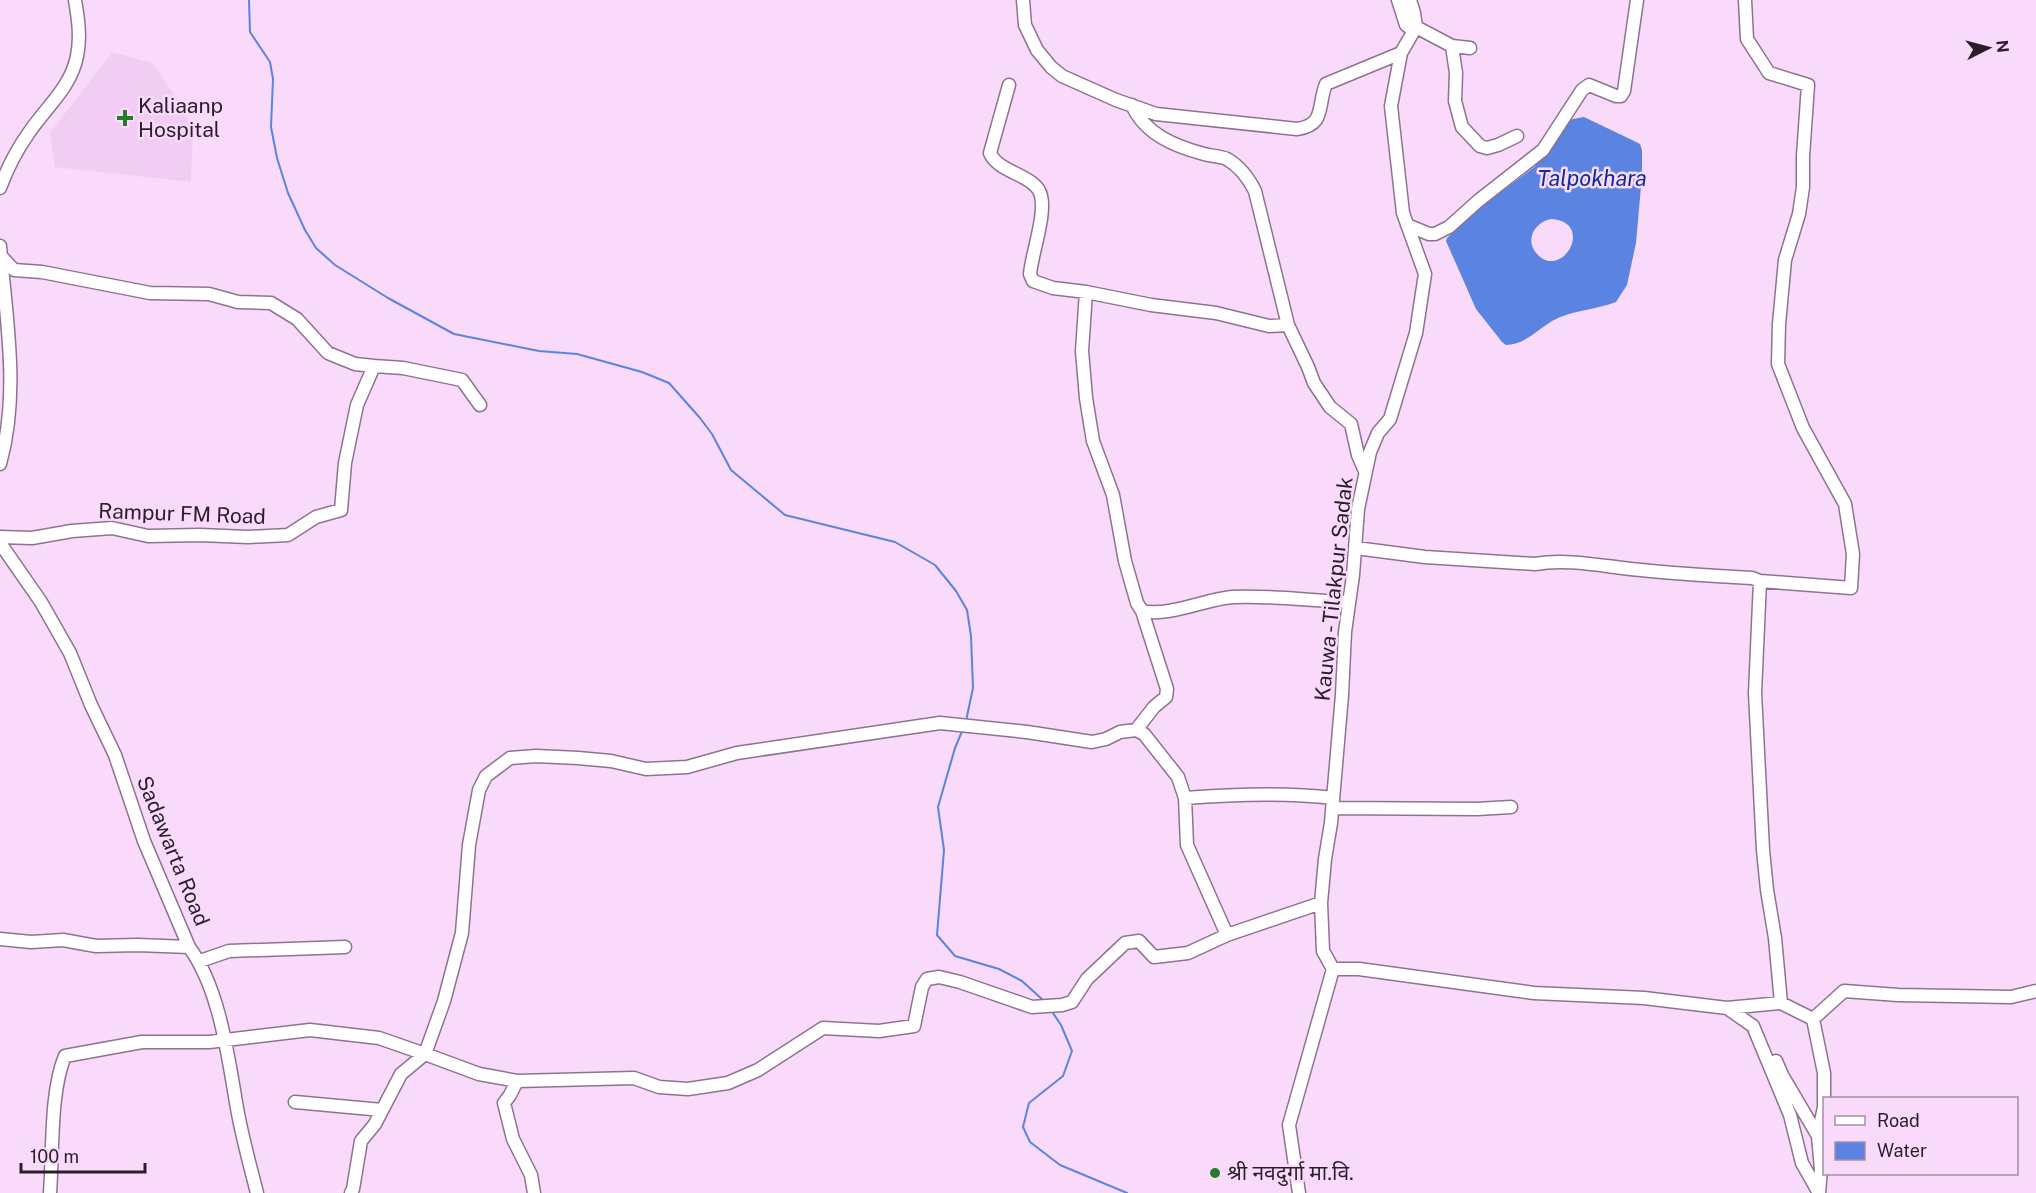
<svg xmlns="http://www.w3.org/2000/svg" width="2036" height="1193" font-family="'Public Sans','Noto Sans Devanagari',sans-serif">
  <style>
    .built { fill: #f1cdf3 }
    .water { fill: #5a83e2; fill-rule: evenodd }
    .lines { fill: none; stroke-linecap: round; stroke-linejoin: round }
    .stream { stroke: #5a83e2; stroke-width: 2 }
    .minor-casing { stroke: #8e7390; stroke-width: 15 }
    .minor { stroke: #fff; stroke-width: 12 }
    .poi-dot { fill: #227c2b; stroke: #f9dafa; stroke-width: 2 }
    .labels { text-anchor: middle; stroke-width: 5; stroke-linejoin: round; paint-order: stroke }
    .poi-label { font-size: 21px; fill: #291e29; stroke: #f9dafa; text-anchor: start }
    .street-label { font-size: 21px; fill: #291e29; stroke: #f9dafa }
    .water-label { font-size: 22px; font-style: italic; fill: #0c2e9c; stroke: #f9dafa }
  </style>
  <rect width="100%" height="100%" fill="#f9dafa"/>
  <!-- built -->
  <path class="built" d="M112 52 152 63 183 107 193 129 191 182 55 167 50 133Z"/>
  <!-- water -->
  <path class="water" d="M1584 117 1634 141 1640 144 1642 150V175L1636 243 1627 285 1616 302C1595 310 1572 310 1552 321 1537 330 1524 345 1506 345L1502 342 1476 309 1446 241 1447 238 1479 208 1533 168 1546 155 1568 122 1573 119ZM1551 219C1596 222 1562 281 1537 254 1524 240 1535 222 1551 219Z"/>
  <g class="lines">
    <!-- stream -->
    <path class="stream" d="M249 0 250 32 270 62 273 79 271 127 277 158 288 193 305 230 316 248 335 265 388 298 454 334 539 351 577 354 642 372 669 383 700 418 712 434 731 470 785 515 895 542 935 565 956 591 967 610 971 636 973 688 966 721
      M963 729 955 748 938 807 944 850 937 935 955 956 999 969 1022 981 1044 1001
      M1051 1010 1061 1025 1072 1051 1063 1076 1029 1103 1023 1127 1030 1142 1060 1165 1127 1193"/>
    <!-- minor casing -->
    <g class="minor-casing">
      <path id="minor" d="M1023 0 1025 25 1037 50 1051 67 1062 76 1116 100 1156 114 1297 129C1326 125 1317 106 1326 84L1401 53
        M1398 0 1406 25 1409 27H1416L1452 46 1470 48
        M1745 0 1747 39 1769 73 1808 85 1803 156V187L1799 214 1785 260 1779 324 1778 364 1803 428 1845 504 1853 554 1851 588 1760 581
        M1452 46 1456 73 1455 101 1462 127 1480 146 1487 148 1498 145 1517 136
        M1009 85 990 153C998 173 1037 175 1041 196 1046 215 1032 253 1030 274L1033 281 1053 288 1086 292 1151 305 1216 313 1269 326 1288 325
        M1132 105C1145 134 1174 146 1204 154 1211 156 1220 156 1227 159 1239 166 1249 179 1255 191L1288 325 1308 367 1314 383 1330 407 1351 424 1358 455 1365 471
        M0 188C7 169 16 151 28 134 45 108 71 88 77 56 81 37 78 18 75 0
        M1407 225 1429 234H1435L1449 227 1478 201 1543 150 1582 90 1589 85 1616 96H1621L1624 91 1637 0
        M0 246C6 318 20 392 0 464
        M0 255 14 270 42 272 150 293 209 294 238 302 271 303 297 319 328 353 355 364 374 366
        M1086 292 1082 351 1086 398 1093 441 1113 495 1125 561 1137 603 1142 611C1170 617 1205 599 1233 597 1271 595 1311 601 1349 602
        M0 537 32 538 72 531 112 528 148 536 200 535 248 537 288 535 316 517 341 510 345 463 357 405 374 366 403 368 462 380 480 405
        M0 543 41 602 70 653 91 705 115 755 144 841 189 947C220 989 228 1057 237 1108 242 1137 250 1165 257 1193
        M1356 548 1425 557 1535 564C1569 558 1606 567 1641 570 1678 574 1715 576 1752 578L1760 581 1755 693 1763 850 1767 890 1775 938 1781 1003 1813 1019 1844 991 1898 995 2011 997 2036 991
        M1136 730 1154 707 1166 697 1167 689 1142 611
        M1185 798C1235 794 1284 792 1333 798
        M1332 808 1477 809 1511 807
        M0 939 31 942 63 940 96 946 138 945 189 947
        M200 961 229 951 345 947
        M1333 969H1359L1534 993 1644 998 1727 1008 1781 1003
        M1727 1008 1753 1026 1790 1115 1802 1163 1819 1193
        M1813 1019 1824 1073V1107L1818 1136 1821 1169 1819 1193
        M1776 1061 1782 1075 1818 1136
        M517 1081 510 1095 504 1103 513 1139 531 1175 534 1193
        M295 1102 382 1110
        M50 1193C53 1153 50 1091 65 1056L142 1042H209L310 1030 379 1038 425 1054 444 1001 462 933 469 845 479 790 486 776 510 758 536 756 578 758 611 761 646 769 687 767 737 753 940 723 1027 732 1092 742 1106 739 1120 732 1136 730 1144 734 1178 777 1185 798 1187 845 1227 935
        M351 1193 353 1189 361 1141 375 1124 401 1074 425 1054 479 1074 517 1081 634 1078 659 1087 688 1089 728 1083 758 1070 823 1028 879 1031 914 1026 922 987 927 979 939 977 960 982 1032 1007 1062 1005 1072 1002 1087 979 1125 943 1139 941 1154 957 1188 953 1227 935 1321 903
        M1299 1193 1289 1125 1333 969 1323 951 1321 903 1325 859 1331 823 1342 695 1345 632 1353 575 1358 509 1370 452 1378 433 1390 419 1416 333 1425 274 1403 213 1391 106 1401 53 1416 27 1414 13 1410 0"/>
    </g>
    <!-- minor -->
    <use href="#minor" class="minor"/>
  </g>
  <!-- markers -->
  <g class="poi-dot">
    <path d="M122 109h6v6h6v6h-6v6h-6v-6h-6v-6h6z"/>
    <circle cx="1215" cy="1173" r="6"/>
  </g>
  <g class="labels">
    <!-- poi labels -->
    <g class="poi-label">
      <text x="138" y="113">Kaliaanp<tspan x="138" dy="24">Hospital</tspan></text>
      <text x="1227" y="1180">श्री नवदुर्गा मा.वि.</text>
    </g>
    <!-- street labels -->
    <g class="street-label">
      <text transform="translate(182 514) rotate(2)" y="7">Rampur FM Road</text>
      <text transform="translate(1334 589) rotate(-84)" y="7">Kauwa - Tilakpur Sadak</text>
      <text transform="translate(173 851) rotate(68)" y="7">Sadawarta Road</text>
    </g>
    <!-- water labels -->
    <g class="water-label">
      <text x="1592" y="186">Talpokhara</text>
    </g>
  </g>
  <!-- legend -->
  <rect x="1823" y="1097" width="195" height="78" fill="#f9dafa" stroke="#a68fa6" stroke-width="1.5"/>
  <rect x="1835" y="1116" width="30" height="9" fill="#ffffff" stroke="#a68fa6" stroke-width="1.5"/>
  <text x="1877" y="1127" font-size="18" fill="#291e29">Road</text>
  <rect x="1835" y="1142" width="30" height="18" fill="#5a83e2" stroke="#a68fa6" stroke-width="1.5"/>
  <text x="1877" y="1157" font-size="18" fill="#291e29">Water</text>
  <!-- north arrow -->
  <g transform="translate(1988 48) rotate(84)" stroke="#f9dafa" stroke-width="4.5" paint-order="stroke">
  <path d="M0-4.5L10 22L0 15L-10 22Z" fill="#291e29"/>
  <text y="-9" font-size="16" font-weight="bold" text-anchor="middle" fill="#291e29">N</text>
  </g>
  <!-- scale -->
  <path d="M21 1163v9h124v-9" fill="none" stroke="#291e29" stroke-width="3"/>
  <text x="30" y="1163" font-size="18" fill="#291e29" stroke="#f9dafa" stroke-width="4.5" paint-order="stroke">100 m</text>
</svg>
